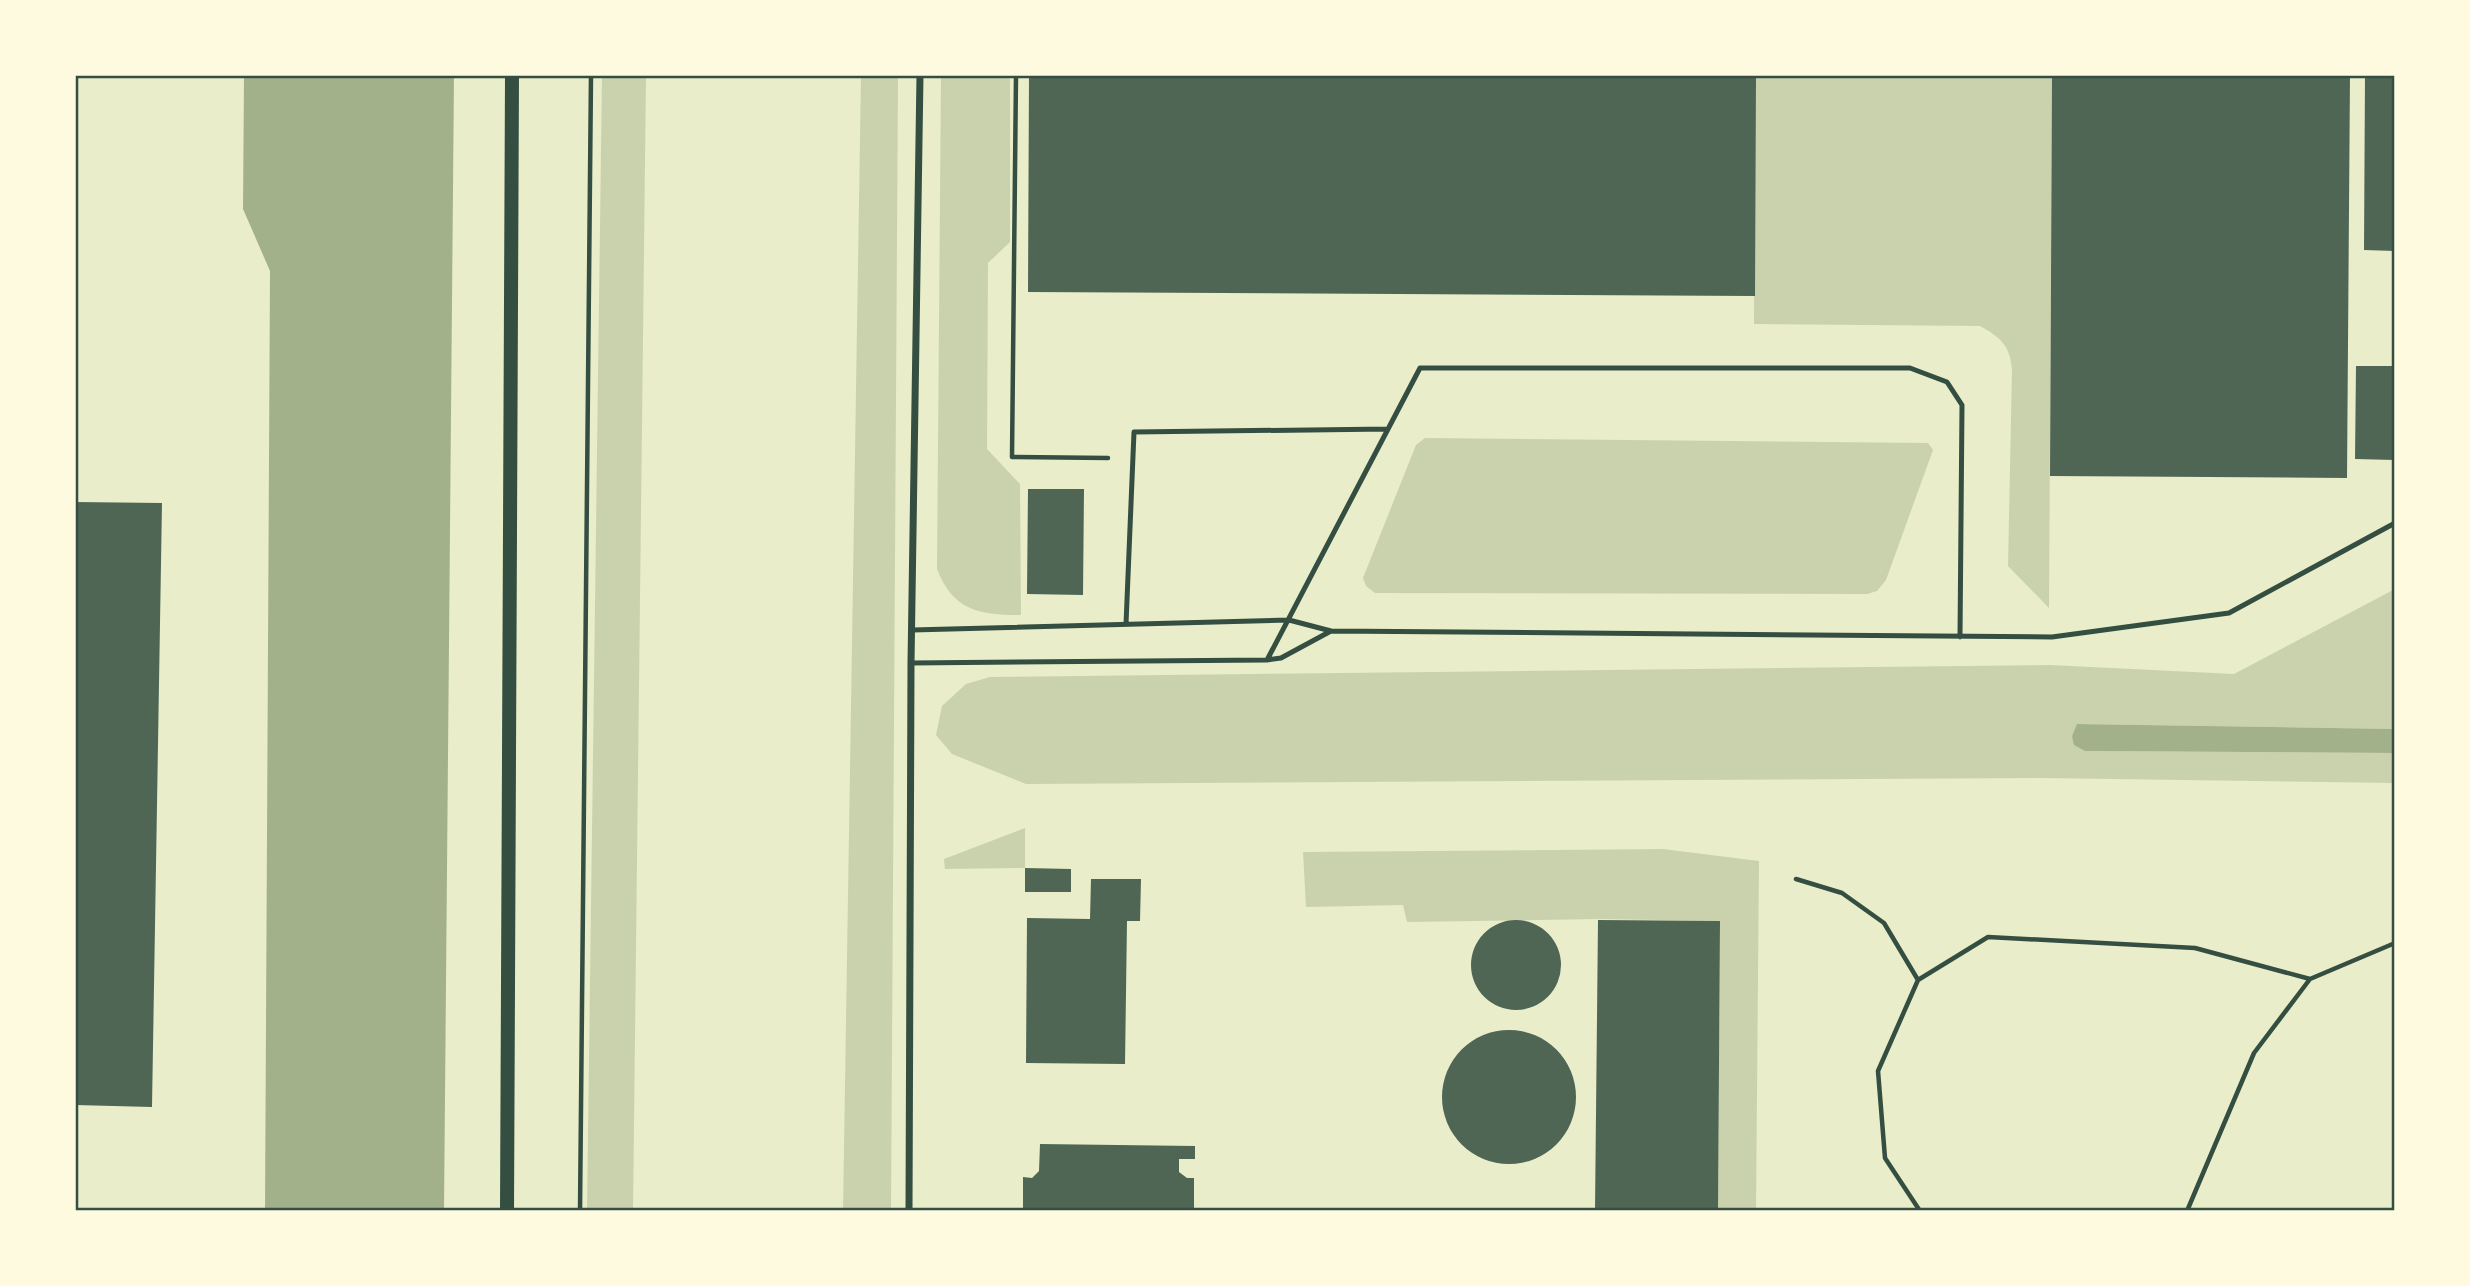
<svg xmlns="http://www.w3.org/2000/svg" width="2470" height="1286" font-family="Literata,serif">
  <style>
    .green { fill: #cad2ad }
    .water { fill: #a3b18a }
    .building { fill: #4f6655 }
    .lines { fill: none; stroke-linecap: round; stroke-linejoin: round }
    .path { stroke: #344e41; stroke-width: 4.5 }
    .service { stroke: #344e41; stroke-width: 5 }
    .minor { stroke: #344e41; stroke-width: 7 }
    .secondary { stroke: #344e41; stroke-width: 14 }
    .neatline { fill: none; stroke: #344e41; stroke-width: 2.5 }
  </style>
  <rect width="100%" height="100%" fill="#e9edc9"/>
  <!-- green -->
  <path class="green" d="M602 75H646L633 1211H587Z
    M861 75H898L891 1211H843Z
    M941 75H1010V242L988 263 987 449 1020 484 1021 615C980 615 953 611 937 569Z
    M1755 75H2052L2049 608 2008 566 2012 370C2010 345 2001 338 1980 326L1754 324Z
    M1425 438 1928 443 1933 450 1886 580 1877 591 1867 594 1375 593 1366 586 1363 578 1416 445Z
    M2395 589V729L2078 724 2072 736 2085 751 2395 753V783L2043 778 1026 784 952 754 936 735 942 706 966 684 990 677 2050 665 2234 674Z
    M1025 828V868L945 869 944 859Z
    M1663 849 1759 861 1756 1211H1718L1720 921 1598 919 1407 922 1403 905 1306 907 1303 852Z"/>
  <!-- water -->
  <path class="water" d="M244 75H454L444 1211H265L270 271 243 209Z
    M2077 724 2395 729V753L2085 751 2074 745 2072 736Z"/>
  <!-- building -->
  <path class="building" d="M1029 75H1756L1755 296 1028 292Z
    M2052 75H2350L2347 478 2050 476Z
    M2365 75H2395V251L2364 250Z
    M2356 366H2395V460L2355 459Z
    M1028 489H1084L1083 595 1027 594Z
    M75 502 162 503 152 1107 75 1105Z
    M1025 868 1071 869V892H1025Z
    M1091 879H1141L1140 921H1127L1125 1064 1026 1063 1027 918 1090 919Z
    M1598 920 1720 921 1718 1211H1595Z
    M1471 965a45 45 0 1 1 90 0a45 45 0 1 1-90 0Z
    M1442 1097a67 67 0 1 1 134 0a67 67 0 1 1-134 0Z
    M1040 1144 1195 1146V1159H1179V1172L1187 1178H1194V1211H1023V1177L1032 1178 1039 1171Z"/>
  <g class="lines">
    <!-- path -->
    <path class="path" d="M1016 75 1012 457 1108 458
      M1796 879 1842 893 1884 923 1918 980
      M580 1211 591 75
      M1920 1211 1885 1158 1878 1071 1918 980 1988 937 2195 948 2310 979
      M2187 1211 2254 1053 2310 979 2395 943"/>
    <!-- service -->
    <path class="service" d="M1126 624 1134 432 1388 429
      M912 630 1289 620 1331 631
      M1267 660 1420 368H1910L1947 382 1962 405 1960 637
      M911 663 1267 660 1281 658 1331 631 2052 637 2229 613 2395 523"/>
    <!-- minor -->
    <path class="minor" d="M909 1211 911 663 920 75"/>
    <!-- secondary -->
    <path class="secondary" d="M507 1211 512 75"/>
  </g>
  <!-- border -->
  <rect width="2470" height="1286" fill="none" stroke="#fefae0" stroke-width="154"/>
  <rect x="77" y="77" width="2316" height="1132" class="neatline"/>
</svg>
